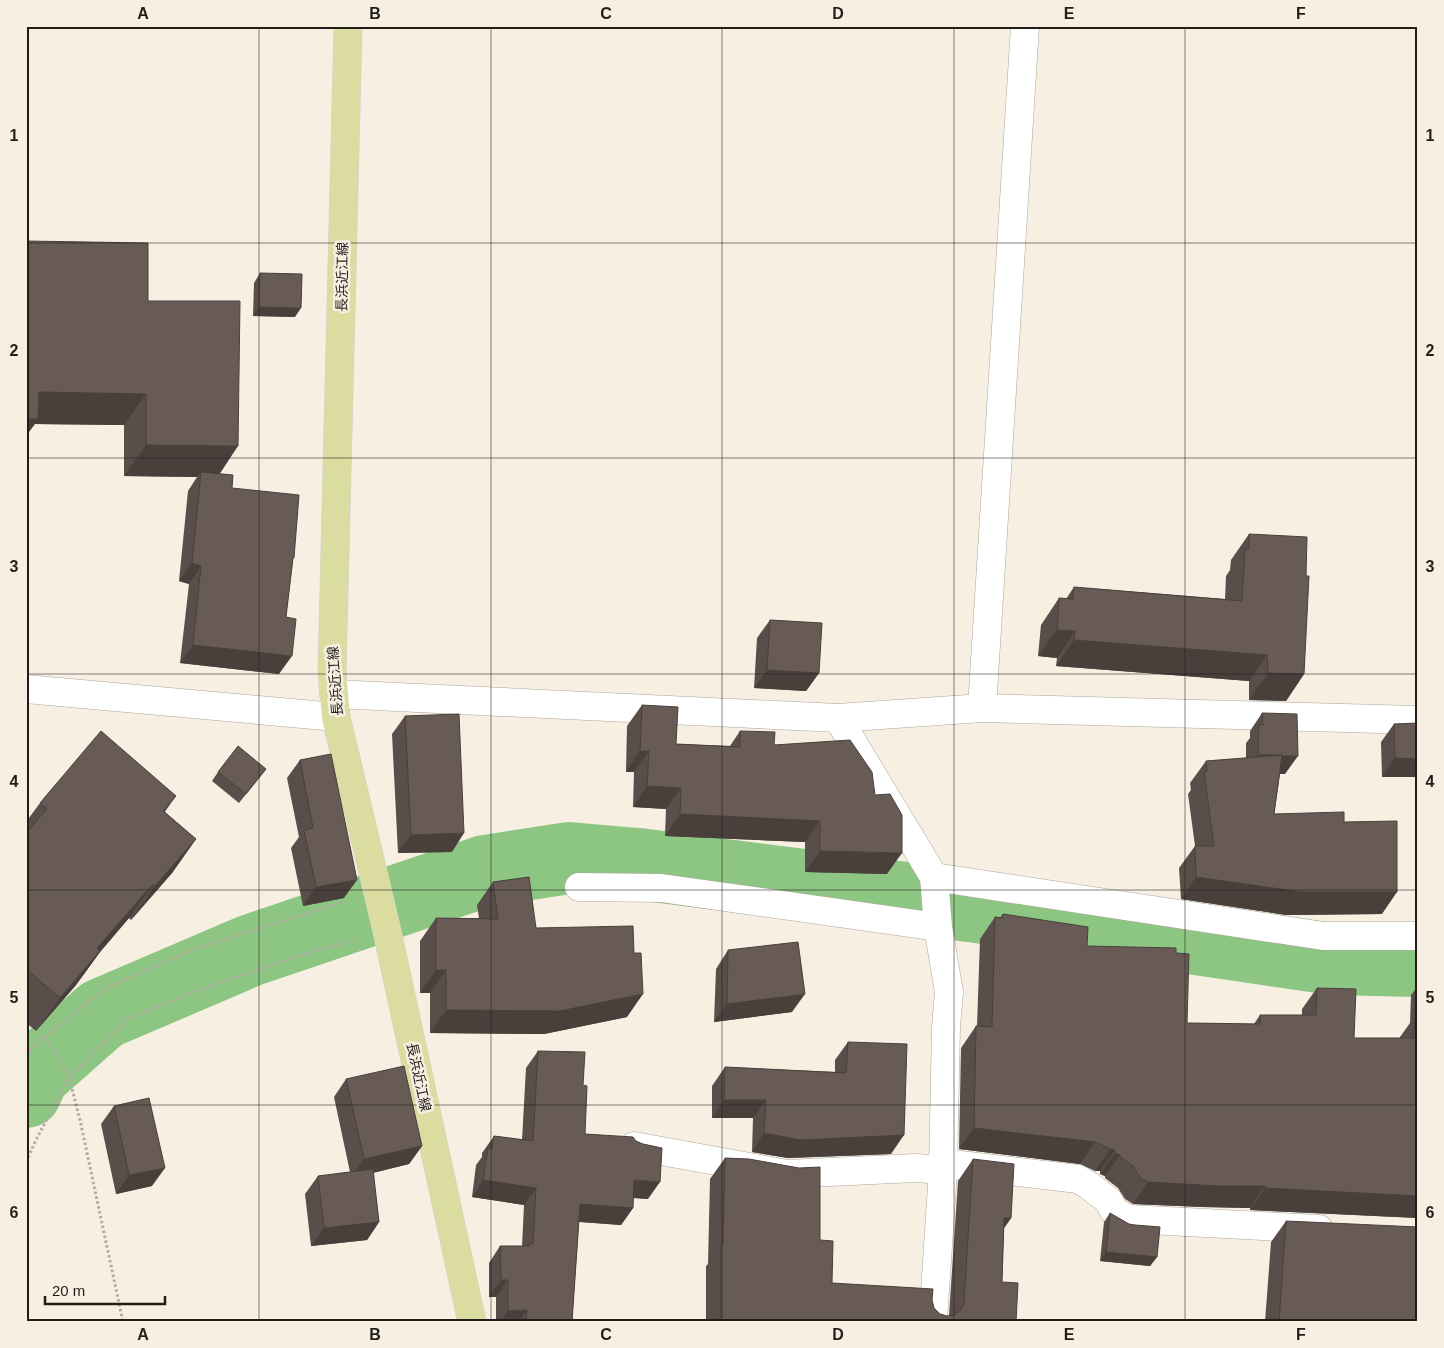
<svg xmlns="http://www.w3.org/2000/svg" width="1444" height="1348" font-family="Helvetica,'Noto Sans JP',sans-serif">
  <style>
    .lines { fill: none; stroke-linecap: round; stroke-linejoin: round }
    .river { stroke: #8cc682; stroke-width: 72 }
    .minor-casing { stroke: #aea69a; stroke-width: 29 }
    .major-casing { stroke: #d3d2d1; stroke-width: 29 }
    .path { stroke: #b2aca1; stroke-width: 3; stroke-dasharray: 2.5 2.5; stroke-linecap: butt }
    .minor { stroke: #fff; stroke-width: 28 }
    .major { stroke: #dadca0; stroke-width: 28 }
    .wall { fill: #594e49 }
    .shaded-wall { fill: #49403c }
    .building { fill: #685b55; stroke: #49403c }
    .grid { fill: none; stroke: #211e1a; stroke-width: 1; stroke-opacity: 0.55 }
    .labels { text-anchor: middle; stroke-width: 5; stroke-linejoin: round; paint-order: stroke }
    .street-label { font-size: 14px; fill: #211e1a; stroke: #f7efe2 }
    .neatline { fill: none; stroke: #211e1a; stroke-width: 2 }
    .grid-label { font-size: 16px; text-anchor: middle; font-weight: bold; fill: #211e1a }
  </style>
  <rect width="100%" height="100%" fill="#f7efe2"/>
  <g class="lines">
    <!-- river -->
    <path class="river" d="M26 1092 34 1074 102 1014 249 951 485 871 569 858 638 864 977 907 1332 959 1418 961"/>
    <!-- minor casing -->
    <g class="minor-casing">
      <path id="minor" d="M26 689 336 717
        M334 694 838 718 982 708 1418 720
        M982 708 1025 26
        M838 718 934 877 938 927 949 992 946 1027 943 1170 933 1322
        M934 877 1323 936H1418
        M579 887 661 888 938 927
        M634 1146 787 1174 916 1168 943 1170
        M943 1163 1078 1179 1088 1185 1108 1200 1114 1211 1129 1219 1319 1229"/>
    </g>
    <!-- major casing -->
    <g class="major-casing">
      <path id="major" d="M348 26 332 672 336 717 387 931 472 1322"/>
    </g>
    <!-- path -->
    <path class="path" d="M45 1036 69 1077 80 1120 123 1322
      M26 1054 45 1036 106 988 197 948 343 902
      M26 1162 35 1142 69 1077 127 1019 210 986 310 952 353 941"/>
    <!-- minor -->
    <use href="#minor" class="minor"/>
    <!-- major -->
    <use href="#major" class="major"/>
  </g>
  <!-- wall -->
  <path class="wall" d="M26 241 148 301 219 474 232 488 293 559 279 674 180 663 189 584 179 581 188 491 197 477 124 476V425L35 424Z
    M260 273 295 317 253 316 254 283Z
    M1249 534 1306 576 1304 674 1286 701 1249 700V681L1056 666 1057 658 1038 656 1041 625 1059 598 1066 599 1074 587 1225 599 1226 576 1230 570 1231 560Z
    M770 620 819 673 806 691 754 688 757 638Z
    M642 705 676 744 730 746 740 731 774 745 887 874 805 872V842L665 836 666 809 633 807 634 772H626L627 726Z
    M1262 713 1285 774H1280L1274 814 1344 822 1382 914 1286 915 1181 899 1179 868 1195 846 1188 794 1191 790 1190 783 1206 761 1246 758V743L1250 738V731Z
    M405 716 452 852 398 853 392 734Z
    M1418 723V777H1382L1381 742 1394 724Z
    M300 760 344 898 303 906 291 848 299 837 287 778Z
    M266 769 239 803 212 781 218 772Z
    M40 803 165 812 196 839 172 873 131 920 129 918 100 952 76 985 36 1031 26 1023V822Z
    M493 882 536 928 627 1017 544 1034 430 1033V993H420V941L436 918H479L477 905Z
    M1003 914 1087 946 1176 953 1187 1023 1254 1024 1260 1015H1302V1009L1317 988 1354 1038H1400V1037L1410 1023 1411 995 1418 986V1218L1250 1210V1208L1203 1207 1133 1204 1125 1199 1118 1188 1105 1178V1176L1100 1174V1171H1095L1080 1164 959 1149 961 1048 976 1026H977L980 939 995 917 1000 918Z
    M728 950 792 1012 714 1022 716 969Z
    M848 1042 891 1154 788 1158 752 1152 753 1118H712V1086L725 1067 835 1072V1060Z
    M538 1051 583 1085 585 1134 648 1199 633 1198V1208L621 1225 579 1222 572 1322H496V1297H489V1263L500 1246H522L524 1205 472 1197 476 1165 482 1157V1153L494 1136 522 1140 526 1068Z
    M346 1079 422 1146 409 1164 373 1173 379 1222 367 1240 311 1246 305 1194 318 1176 350 1172 334 1097Z
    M114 1106 152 1186 116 1194 101 1124Z
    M725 1158 820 1240 832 1283 932 1300 934 1308 940 1314 947 1316H949L958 1181 973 1159 1011 1218 1004 1228 1002 1282 1016 1322H706V1266L708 1264 710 1179Z
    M1110 1213 1157 1257 1150 1266 1100 1261 1104 1222Z
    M1286 1221 1418 1322H1265L1271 1242Z"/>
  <!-- shaded-wall -->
  <path class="shaded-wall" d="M259 307 301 308 295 317 253 316Z
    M39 392 146 394 124 425 35 424 26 436V411Z
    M146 445 238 446 217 478 201 472 197 477 124 476Z
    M192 563 201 566 189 584 179 581Z
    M1057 630 1075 631 1057 658 1038 656Z
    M1074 640 1267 655 1249 681 1056 666Z
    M193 645 292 656 279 674 180 663Z
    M767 670 819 673 806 691 754 688Z
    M1268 673 1304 674 1286 701 1249 700Z
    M640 751H649L634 772H626Z
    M1258 755 1298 756 1285 774 1245 773Z
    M1395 758 1418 759V777H1382Z
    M647 786 681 788 666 809 633 807Z
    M176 796 152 830 163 811Z
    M680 814 820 821 805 842 665 836Z
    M464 833 452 852 398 853 411 835Z
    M196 839 172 873 131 920 155 886Z
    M820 851 902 853 887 874 805 872Z
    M1196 877 1397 892 1382 914 1286 915 1181 899Z
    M357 880 344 898 303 906 316 887Z
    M153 884 129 918 100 952 76 985 36 1031 60 998 97 948Z
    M436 970H446L430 993H420Z
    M643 994 627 1017 544 1034 430 1033 446 1010Z
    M805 994 792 1012 714 1022 727 1004Z
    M724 1100H766L753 1118H712Z
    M974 1128 1095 1142 1080 1164 959 1149Z
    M764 1133 904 1135 891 1154 788 1158 752 1152Z
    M422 1146 409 1164 351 1178 364 1159Z
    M1110 1149 1115 1150 1100 1171H1095Z
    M1115 1153 1120 1155 1105 1176 1100 1174Z
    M165 1168 152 1186 116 1194 129 1175Z
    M483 1180 536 1188 524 1205 472 1197Z
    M634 1180 660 1182 648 1199 623 1197Z
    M1148 1182 1265 1186 1250 1208 1203 1207 1133 1204Z
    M1265 1188 1418 1196V1218L1250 1210Z
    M580 1204 633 1208 621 1225 569 1221Z
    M1004 1218H1011L996 1240Z
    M379 1222 367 1240 311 1246 324 1228Z
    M1106 1252 1157 1257 1150 1266 1100 1261Z
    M501 1280H508L496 1297H489Z
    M527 1310 518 1322H500L508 1311Z"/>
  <!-- building -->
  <path class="building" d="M26 241 148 243V301H240L238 446 146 445V394L39 392 38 419H26Z
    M260 273 302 274 301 308 259 307Z
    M201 472 233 475 232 488 299 495 294 558H293L286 617 296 619 292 656 193 645 201 566 192 563Z
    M1249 534 1307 537 1306 576H1309L1304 674 1268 673 1267 655 1074 640 1075 631 1057 630 1059 598 1073 599 1074 587 1242 601 1245 549H1249Z
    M770 620 822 623 819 673 767 670Z
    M642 705 678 707 676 744 740 747V731L775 732 774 745 850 740 872 772 875 795 890 794 902 815V853L820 851V821L680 814 681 788 647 786 649 751H640Z
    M1262 713 1297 714 1298 756H1282V755H1258L1259 725H1263Z
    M459 714 464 833 411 835 405 716Z
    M1418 723V759L1395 758 1394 724Z
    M101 731 176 796 163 811 196 839 155 886 153 884 97 948 100 951 60 998 26 969V833L47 809 40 803Z
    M238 746 266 769 246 794 218 772Z
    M331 754 357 880 316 887 304 830 313 828 300 760Z
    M1282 755 1274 814 1344 812V822L1397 821V892H1301L1196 877 1195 846H1214L1204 772 1207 771 1206 761Z
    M529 877 536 928 633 926 634 953H641L643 994 560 1011 446 1010V970H436V918L498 919 493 882Z
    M1003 914 1088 927 1087 946 1176 948V953L1189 954 1187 1023 1260 1024V1015H1316L1317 988 1356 989 1354 1038H1414L1415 1015H1418V1196L1265 1188V1186H1218L1148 1182 1140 1178 1133 1166 1120 1157V1155L1115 1153V1150L1110 1149 1095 1142 974 1128 976 1026 992 1027 995 917 1002 918Z
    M798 942 805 994 727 1004 728 950Z
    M848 1042 907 1044 904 1135 801 1140 764 1133 766 1100H724L725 1067 846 1073Z
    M538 1051 585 1052 583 1085 587 1086 585 1134 633 1137 636 1141 643 1144 662 1148 660 1182 634 1180 633 1208 580 1204 572 1322H526L527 1310 508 1311V1280H501L500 1246H529V1244H533L536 1188 483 1180 488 1148 492 1149 494 1136 533 1141Z
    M404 1066 422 1146 364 1159 346 1079Z
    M149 1098 165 1168 129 1175 114 1106Z
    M725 1158 749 1159 799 1168 820 1167V1240L833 1241 832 1283 933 1289 932 1300 934 1308 940 1314 947 1316 954 1315 961 1310 964 1302 973 1159 1014 1164 1011 1218H1004L1002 1282 1018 1283 1016 1322H721V1244H723Z
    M373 1169 379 1222 324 1228 318 1176Z
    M1110 1213 1129 1224 1135 1225 1160 1227 1157 1257 1106 1252Z
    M1286 1221 1418 1227V1322H1279Z"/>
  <!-- grid -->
  <path class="grid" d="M259 26V1322M491 26V1322M722 26V1322M954 26V1322M1185 26V1322M26 243H1418M26 458H1418M26 674H1418M26 890H1418M26 1105H1418"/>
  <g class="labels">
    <!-- street labels -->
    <g class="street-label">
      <text transform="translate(342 277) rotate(-89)" y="5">長浜近江線</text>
      <text transform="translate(335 681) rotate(-94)" y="5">長浜近江線</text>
      <text transform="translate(419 1077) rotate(78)" y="5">長浜近江線</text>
    </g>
  </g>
  <!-- border -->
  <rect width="1444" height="1348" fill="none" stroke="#f7efe2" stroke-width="55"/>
  <!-- scale -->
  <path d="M45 1296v8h120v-8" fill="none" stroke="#211e1a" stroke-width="2.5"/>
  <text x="52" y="1296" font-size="15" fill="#211e1a" stroke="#f7efe2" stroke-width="4" paint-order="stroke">20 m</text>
  <rect x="28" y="28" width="1388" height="1292" class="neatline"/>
  <g class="grid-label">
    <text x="143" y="19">A</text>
    <text x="375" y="19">B</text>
    <text x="606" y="19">C</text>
    <text x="838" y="19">D</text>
    <text x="1069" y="19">E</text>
    <text x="1301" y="19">F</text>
    <text x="14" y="141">1</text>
    <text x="1430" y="141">1</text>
    <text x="14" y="356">2</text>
    <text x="1430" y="356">2</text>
    <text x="14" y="572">3</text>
    <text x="1430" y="572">3</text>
    <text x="14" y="787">4</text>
    <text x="1430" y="787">4</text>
    <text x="14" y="1003">5</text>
    <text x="1430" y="1003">5</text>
    <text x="14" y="1218">6</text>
    <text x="1430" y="1218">6</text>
    <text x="143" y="1340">A</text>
    <text x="375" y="1340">B</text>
    <text x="606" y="1340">C</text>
    <text x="838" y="1340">D</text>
    <text x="1069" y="1340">E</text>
    <text x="1301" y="1340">F</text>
  </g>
</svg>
